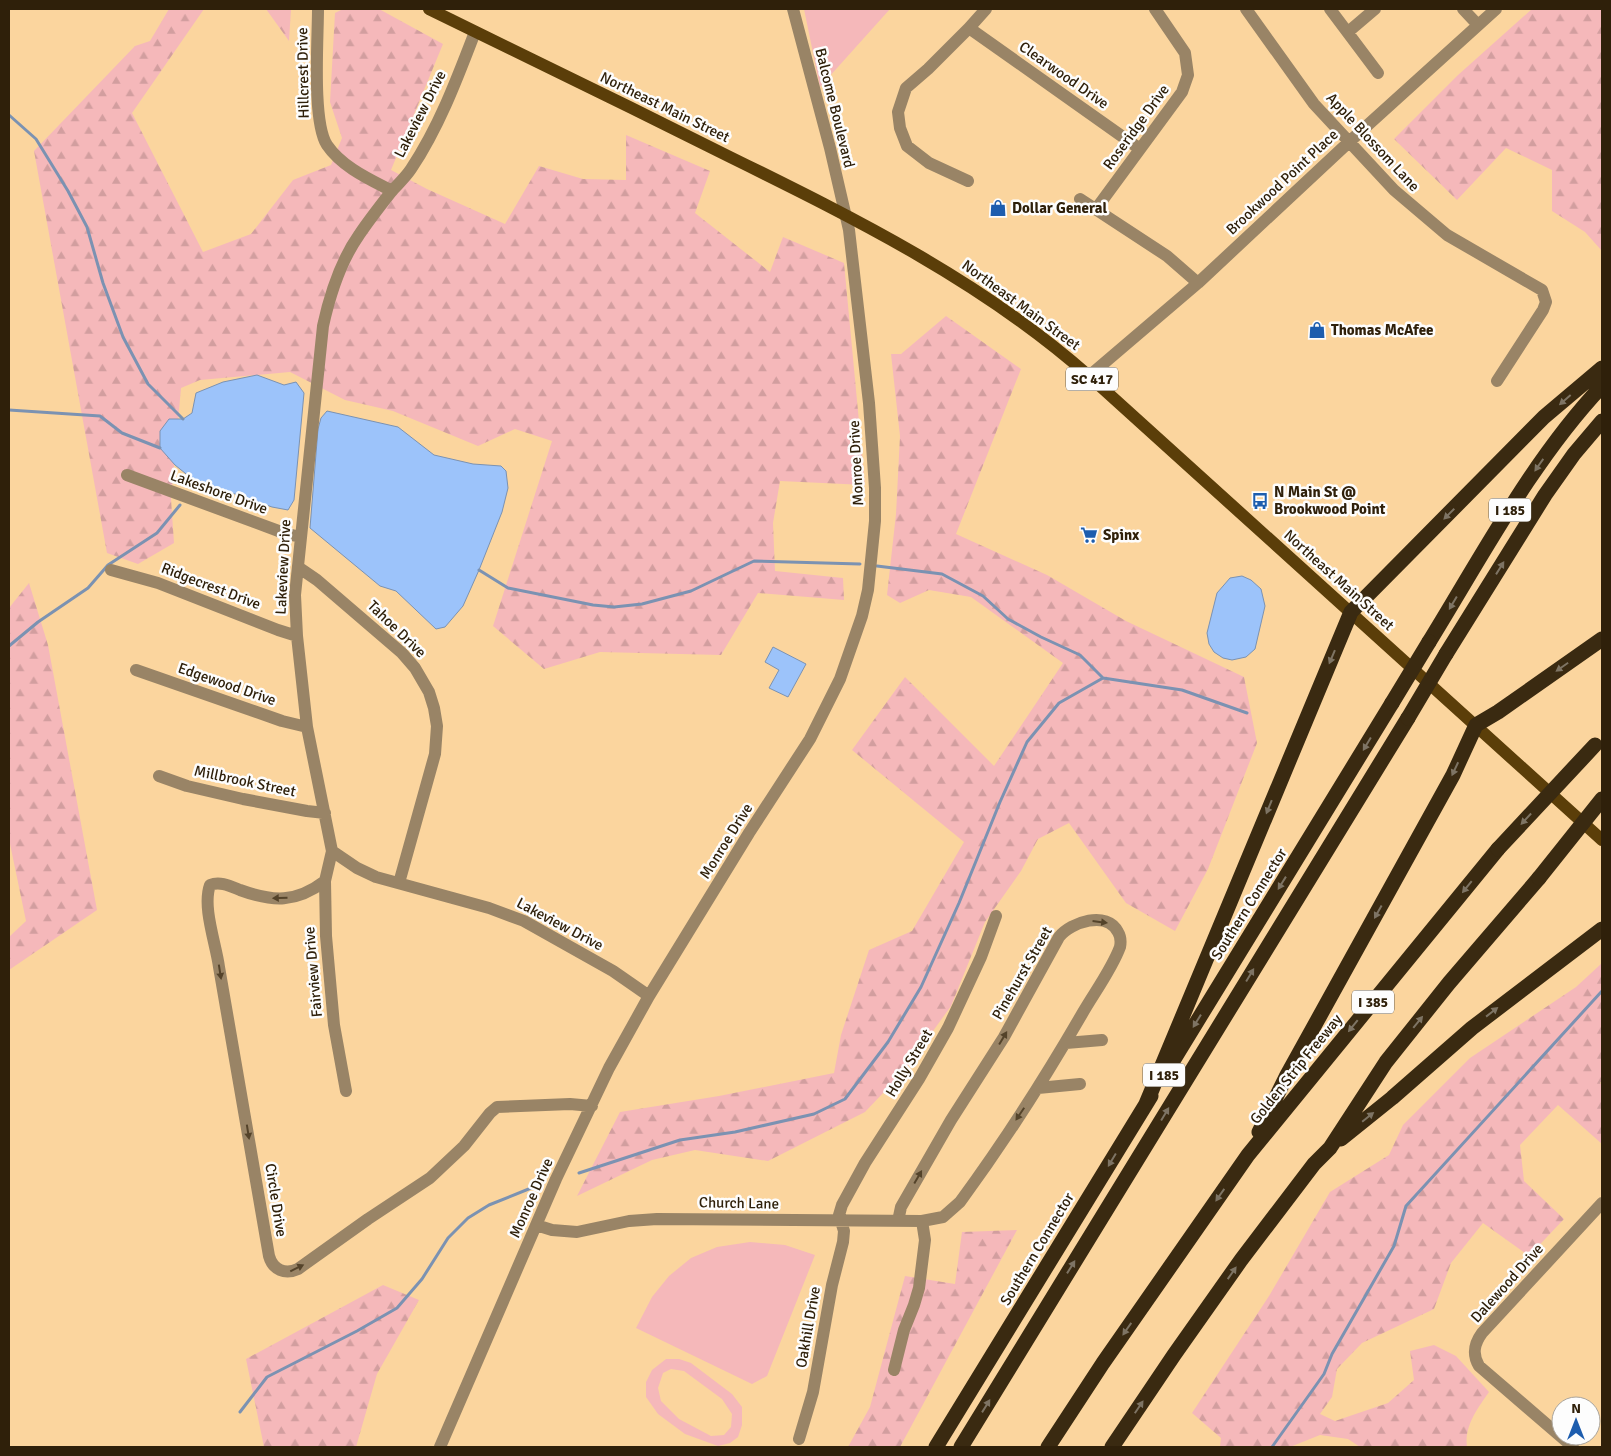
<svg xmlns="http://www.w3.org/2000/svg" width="1611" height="1456" font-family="Signika,sans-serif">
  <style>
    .green { fill: #f5b8ba; fill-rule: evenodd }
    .forest { fill: url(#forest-firs) }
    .water { fill: #9cc3fa; stroke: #7b92b2 }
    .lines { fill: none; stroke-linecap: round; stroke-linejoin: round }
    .stream { stroke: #7b92b2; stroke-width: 3 }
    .minor { stroke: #998466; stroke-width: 12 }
    .major { stroke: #5b3e09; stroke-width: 12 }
    .highway { stroke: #3a2a11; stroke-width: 15 }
    .highway-bridge { stroke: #3a2a11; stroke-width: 15 }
    .oneway { fill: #7e7464 }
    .oneway2 { fill: #54432a }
    .labels { text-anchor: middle; stroke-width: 5; stroke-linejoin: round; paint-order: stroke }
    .shield { fill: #fdfdfd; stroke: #6d6253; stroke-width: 1 }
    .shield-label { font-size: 14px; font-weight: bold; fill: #2f200a }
    .street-label { font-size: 15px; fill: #2f200a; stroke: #fdfdfd }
    .poi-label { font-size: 15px; font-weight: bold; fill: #2f200a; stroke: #fdfdfd; text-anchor: start }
  </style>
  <defs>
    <pattern id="forest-firs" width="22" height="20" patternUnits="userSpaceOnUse" patternTransform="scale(1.25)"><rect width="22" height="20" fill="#f5b8ba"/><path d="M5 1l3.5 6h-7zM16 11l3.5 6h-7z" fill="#d29e9f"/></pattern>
  </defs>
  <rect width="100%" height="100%" fill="#fbd59e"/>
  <!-- green -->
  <path class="green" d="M804 9H890L820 87Z
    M750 1242 785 1245 815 1255 767 1376 752 1384 636 1328 652 1297 669 1276 691 1258 717 1247Z
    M666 1359H679L691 1363 732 1394 742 1407V1425L738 1437 730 1443 718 1446 685 1434 658 1414 646 1397V1382L652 1370ZM671 1369 684 1371 722 1399 732 1414 731 1427 724 1435 711 1436 679 1419 661 1401 658 1388 663 1373Z"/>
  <!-- forest -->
  <path class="forest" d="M169 9H204L132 113 203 252 251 234 293 180 331 165 342 138 330 102 335 13 343 9H379L443 44 391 170 427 189 505 224 539 166 583 179 626 180V135L710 171 695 213 770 272 783 237 844 263 865 485 780 481 773 523 775 571 843 578 844 600 758 593 721 655 600 652 544 669 493 626 552 441 515 429 478 446 393 411 345 400 290 372 200 380 181 388 171 499 174 543 138 564 107 553 34 151 135 46 150 41Z
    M266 9H291L289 41Z
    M1532 9H1602V251L1585 232 1552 211V170L1506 148 1457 200 1394 139 1458 75Z
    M946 316 1021 369 956 534 1047 575 1126 621 1244 677 1257 743 1208 869 1175 931 1126 903 1069 823 1038 839 1021 871 985 922 951 1006 905 1070 865 1112 768 1161 695 1150 652 1160 577 1196 620 1112 719 1096 834 1073 841 1035 869 950 912 931 964 842 852 750 905 677 994 766 1063 663 971 597 929 590 900 603 887 595 896 514 900 436 891 354H901Z
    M29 583 48 645 97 910 9 970V937L26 921 9 839V608Z
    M1602 963V1081L1600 1083 1602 1085V1144L1558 1105 1520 1145 1524 1181 1564 1219 1529 1256 1483 1223 1451 1263 1434 1309 1362 1343 1337 1369 1332 1397 1320 1414 1335 1421 1388 1403 1414 1380 1410 1351 1434 1345 1456 1356 1489 1392C1478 1408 1464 1426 1467 1447H1360L1348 1439 1320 1435 1290 1447H1220L1221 1438 1192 1413 1269 1296 1330 1192 1389 1155 1403 1125 1470 1058 1576 987Z
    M1017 1230 900 1447H848L870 1407 905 1276 955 1284 962 1232Z
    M383 1285 419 1300 377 1374 356 1447H264L246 1359Z"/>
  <!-- water -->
  <path class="water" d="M257 375 284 385 296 382 304 393 294 500 288 510 272 507 235 494 201 486 175 465 160 448V431L169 419H183L192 413 196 393 223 382Z
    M327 411 398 427 434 455 473 464 501 466 506 471 508 488 502 512 479 570 463 606 445 627 436 629 396 591 380 586 310 528 318 429 321 418Z
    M1242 576 1251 580 1261 589 1265 606 1255 649 1246 657 1232 660 1223 658 1214 652 1209 644 1207 633 1217 593 1230 578Z
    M773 647 806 664 788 697 769 688 779 670 765 662Z"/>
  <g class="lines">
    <!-- stream -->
    <path class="stream" d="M9 115 36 139 68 191 87 227 103 283 123 337 148 384 183 419
      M9 410 100 416 122 433 160 448
      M877 566 942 574 983 596 1008 619 1041 637 1080 655 1103 678 1182 690 1247 713
      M479 570 508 588 593 605 614 607 642 604 691 591 754 561 860 564
      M9 646 38 622 88 588 108 565 157 533 180 505
      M579 1173 680 1140 735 1132 814 1114 845 1099 888 1042 921 987 959 903 1000 802 1027 742 1059 703 1103 678
      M240 1412 267 1377 357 1331 397 1308 422 1279 448 1238 468 1218 489 1205 541 1184
      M1272 1447 1324 1374 1332 1354 1394 1246 1406 1206 1602 991"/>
    <!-- minor -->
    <path class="minor" d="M318 9C318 39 312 122 327 145 342 167 369 179 392 191
      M1246 9 1314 104 1394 190 1447 235 1542 290 1546 302 1543 310 1497 381
      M1330 9 1378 73
      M1463 9 1478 25
      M969 28 1140 149
      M475 32C457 79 439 127 411 169 405 178 397 185 391 192 380 206 369 220 359 235 340 262 330 294 323 326L295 595 297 636 307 727 332 851 357 868 376 877 489 908 524 921 613 971 649 996
      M1348 32 1375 9
      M968 181 929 163 907 146 900 128 898 112 906 88 928 69 969 28 986 9
      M1080 199 1167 256 1198 283
      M1096 209 1182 92 1188 75 1185 53 1155 9
      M1089 376 1198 283 1349 142 1496 9
      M127 475 284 533 300 537
      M298 567 317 580 402 653 415 668 429 692 434 708 437 726 435 754 399 883
      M111 570 158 583 278 630 297 636
      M136 670 282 721 307 727
      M159 776 187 786 243 799 307 811 325 813
      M332 851 325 881 326 936 334 1025 346 1091
      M325 881C296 903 273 902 240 890 230 886 220 881 210 885 202 907 216 944 219 967 235 1063 253 1159 269 1256 273 1270 285 1275 298 1269L368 1219 430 1178 464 1146 490 1113 497 1107 570 1104 592 1106
      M1066 1043 1102 1040
      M1038 1088 1080 1084
      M536 1225 552 1230 577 1232 629 1221 657 1219 922 1221 943 1217 960 1202C1004 1142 1045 1078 1082 1014 1094 993 1112 969 1120 947 1121 942 1121 937 1118 932 1107 910 1071 922 1059 937L1004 1037 951 1120 901 1207 898 1221
      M894 1370 904 1330 914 1305 919 1288 925 1240 922 1221
      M799 1439 813 1392 832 1285 843 1242 844 1231 839 1215 842 1205 865 1163 919 1079 948 1028 981 957 996 916
      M440 1447 556 1179 609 1068 649 996 749 833 810 739 840 679 862 616 868 590 875 521V488L869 403 849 230 830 148 793 9
      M1573 1447 1479 1366C1472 1354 1474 1344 1482 1333L1602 1203"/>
    <!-- major -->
    <path class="major" d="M429 9C530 58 630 107 730 157 856 219 983 282 1089 376L1602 840"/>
    <!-- highway -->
    <path class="highway" d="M1429 642C1482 556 1533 459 1602 386
      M1446 654 1545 495 1574 454 1602 421
      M1171 1064 1392 703
      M1146 1104 1351 612 1544 417 1602 368
      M1259 1132 1286 1077 1453 775 1476 725 1498 712 1602 639
      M1341 1139 1392 1098 1472 1028 1602 929
      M936 1447 1151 1096
      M961 1447 1408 718
      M1048 1447 1103 1363 1248 1155 1498 849
      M1112 1447 1174 1355 1241 1260 1314 1164 1330 1148 1386 1062 1449 983 1539 878"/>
    <!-- highway-bridge -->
    <path class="highway-bridge" d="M1392 703 1429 642
      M1408 718 1446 654
      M1498 849 1595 745
      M1539 878 1602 799"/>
  </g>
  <!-- one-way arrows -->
  <defs><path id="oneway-solid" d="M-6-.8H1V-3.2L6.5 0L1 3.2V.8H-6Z" transform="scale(1.25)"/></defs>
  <g class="oneway">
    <use href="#oneway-solid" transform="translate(1565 400) rotate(139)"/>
    <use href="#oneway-solid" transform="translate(1539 465) rotate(125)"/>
    <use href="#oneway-solid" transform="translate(1449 514) rotate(135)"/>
    <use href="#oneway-solid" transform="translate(1500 568) rotate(-58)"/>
    <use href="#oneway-solid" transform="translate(1453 603) rotate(121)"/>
    <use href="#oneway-solid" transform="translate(1332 657) rotate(113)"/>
    <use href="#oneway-solid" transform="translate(1562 667) rotate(145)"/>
    <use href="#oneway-solid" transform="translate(1367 744) rotate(121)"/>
    <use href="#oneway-solid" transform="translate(1455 769) rotate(115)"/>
    <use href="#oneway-solid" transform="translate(1269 807) rotate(112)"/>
    <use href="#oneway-solid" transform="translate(1526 819) rotate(133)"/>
    <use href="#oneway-solid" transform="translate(1282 883) rotate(122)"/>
    <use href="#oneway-solid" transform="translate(1467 887) rotate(129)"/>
    <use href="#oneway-solid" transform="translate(1378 912) rotate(119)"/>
    <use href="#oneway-solid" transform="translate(1250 975) rotate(-59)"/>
    <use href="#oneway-solid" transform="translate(1492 1012) rotate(-38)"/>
    <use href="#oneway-solid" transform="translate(1197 1021) rotate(122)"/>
    <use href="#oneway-solid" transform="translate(1418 1022) rotate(-51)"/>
    <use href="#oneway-solid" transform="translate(1353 1026) rotate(129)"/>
    <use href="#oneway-solid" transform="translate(1165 1114) rotate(-59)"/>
    <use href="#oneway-solid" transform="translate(1368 1117) rotate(-39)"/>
    <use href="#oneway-solid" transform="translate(1112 1160) rotate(121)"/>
    <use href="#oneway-solid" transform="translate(1220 1195) rotate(125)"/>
    <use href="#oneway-solid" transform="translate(1071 1267) rotate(-58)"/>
    <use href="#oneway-solid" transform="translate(1232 1273) rotate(-55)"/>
    <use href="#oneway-solid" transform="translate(1127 1329) rotate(125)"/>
    <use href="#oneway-solid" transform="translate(986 1406) rotate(-58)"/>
    <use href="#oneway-solid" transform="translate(1139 1407) rotate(-56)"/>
  </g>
  <g class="oneway2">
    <use href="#oneway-solid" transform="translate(280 898) rotate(178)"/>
    <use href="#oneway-solid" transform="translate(1100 922) rotate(7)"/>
    <use href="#oneway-solid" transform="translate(220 972) rotate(81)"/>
    <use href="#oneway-solid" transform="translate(1003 1038) rotate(-59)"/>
    <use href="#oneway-solid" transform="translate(1020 1114) rotate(124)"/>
    <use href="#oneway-solid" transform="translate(248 1132) rotate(81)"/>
    <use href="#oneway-solid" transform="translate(918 1177) rotate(-60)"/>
    <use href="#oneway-solid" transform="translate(297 1268) rotate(-26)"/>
  </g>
  <!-- icons -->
  <defs>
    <g id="shop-bare" transform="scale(1.35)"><path d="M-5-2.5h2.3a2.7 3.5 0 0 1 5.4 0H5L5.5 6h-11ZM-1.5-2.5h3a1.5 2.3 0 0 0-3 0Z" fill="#1d5dae" stroke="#fdfdfd" stroke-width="2.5" paint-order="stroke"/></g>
    <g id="bus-bare" transform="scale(1.35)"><path d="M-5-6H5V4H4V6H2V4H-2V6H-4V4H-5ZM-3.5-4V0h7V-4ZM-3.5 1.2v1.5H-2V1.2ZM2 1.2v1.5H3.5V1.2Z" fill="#1d5dae" stroke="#fdfdfd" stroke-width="2.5" paint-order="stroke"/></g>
    <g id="supermarket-bare" transform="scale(1.35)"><path d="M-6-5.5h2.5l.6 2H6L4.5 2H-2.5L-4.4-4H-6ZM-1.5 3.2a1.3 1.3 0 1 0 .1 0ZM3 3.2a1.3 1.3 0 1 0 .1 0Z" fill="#1d5dae" stroke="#fdfdfd" stroke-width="2.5" paint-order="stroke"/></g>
  </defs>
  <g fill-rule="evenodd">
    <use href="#shop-bare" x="998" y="208"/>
    <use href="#shop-bare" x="1317" y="330"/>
    <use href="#bus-bare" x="1260" y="501"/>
    <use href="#supermarket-bare" x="1089" y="535"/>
  </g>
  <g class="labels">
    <!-- shield labels -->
    <g class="shield">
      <rect x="1066" y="367.5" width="52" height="23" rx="4"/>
      <rect x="1489" y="498.5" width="42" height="23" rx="4"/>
      <rect x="1352" y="990.5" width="42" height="23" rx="4"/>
      <rect x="1143" y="1063.5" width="42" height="23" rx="4"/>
    </g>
    <g class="shield-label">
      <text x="1092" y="384">SC 417</text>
      <text x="1510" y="515">I 185</text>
      <text x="1373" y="1007">I 385</text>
      <text x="1164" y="1080">I 185</text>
    </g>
    <!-- street labels -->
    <g class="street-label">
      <text transform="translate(303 73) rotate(-91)" y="5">Hillcrest Drive</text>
      <text transform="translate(1064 75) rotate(35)" y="5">Clearwood Drive</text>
      <text transform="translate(665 107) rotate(26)" y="5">Northeast Main Street</text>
      <text transform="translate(835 108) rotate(76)" y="5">Balcome Boulevard</text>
      <text transform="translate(420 114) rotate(-63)" y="5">Lakeview Drive</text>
      <text transform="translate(1136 127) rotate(-54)" y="5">Roseridge Drive</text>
      <text transform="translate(1373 142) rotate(47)" y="5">Apple Blossom Lane</text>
      <text transform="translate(1282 182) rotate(-43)" y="5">Brookwood Point Place</text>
      <text transform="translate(1021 305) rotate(36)" y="5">Northeast Main Street</text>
      <text transform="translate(856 463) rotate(-93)" y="5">Monroe Drive</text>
      <text transform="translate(219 492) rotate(20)" y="5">Lakeshore Drive</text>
      <text transform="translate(283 567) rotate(-87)" y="5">Lakeview Drive</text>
      <text transform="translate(1339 580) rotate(42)" y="5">Northeast Main Street</text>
      <text transform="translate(211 586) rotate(21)" y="5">Ridgecrest Drive</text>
      <text transform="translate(397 629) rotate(44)" y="5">Tahoe Drive</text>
      <text transform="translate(227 684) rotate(19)" y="5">Edgewood Drive</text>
      <text transform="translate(245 781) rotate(12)" y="5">Millbrook Street</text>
      <text transform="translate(726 841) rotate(-58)" y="5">Monroe Drive</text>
      <text transform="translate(1249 904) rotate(-58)" y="5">Southern Connector</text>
      <text transform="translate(560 924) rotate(28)" y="5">Lakeview Drive</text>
      <text transform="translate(313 972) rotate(-95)" y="5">Fairview Drive</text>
      <text transform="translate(1022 973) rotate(-60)" y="5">Pinehurst Street</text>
      <text transform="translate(909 1063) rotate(-59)" y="5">Holly Street</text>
      <text transform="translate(1296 1069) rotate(-51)" y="5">Golden Strip Freeway</text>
      <text transform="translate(531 1198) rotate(-66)" y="5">Monroe Drive</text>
      <text transform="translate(276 1200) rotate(81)" y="5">Circle Drive</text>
      <text transform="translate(739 1203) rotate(1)" y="5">Church Lane</text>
      <text transform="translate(1037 1249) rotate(-59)" y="5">Southern Connector</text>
      <text transform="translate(1507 1283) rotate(-48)" y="5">Dalewood Drive</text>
      <text transform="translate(808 1327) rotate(-80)" y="5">Oakhill Drive</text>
    </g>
    <!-- poi labels -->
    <g class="poi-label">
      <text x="1012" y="213">Dollar General</text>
      <text x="1331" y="335">Thomas McAfee</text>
      <text x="1274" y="497">N Main St @<tspan x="1274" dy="17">Brookwood Point</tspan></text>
      <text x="1103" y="540">Spinx</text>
    </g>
  </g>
  <!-- border -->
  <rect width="1611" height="1456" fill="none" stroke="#2f200a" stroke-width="20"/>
  <!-- north arrow -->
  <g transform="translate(1576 1421)"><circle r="24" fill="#fdfdfd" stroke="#aba59c"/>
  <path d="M0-4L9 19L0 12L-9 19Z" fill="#1d5dae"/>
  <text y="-8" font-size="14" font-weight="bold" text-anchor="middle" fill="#2f200a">N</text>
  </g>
</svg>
